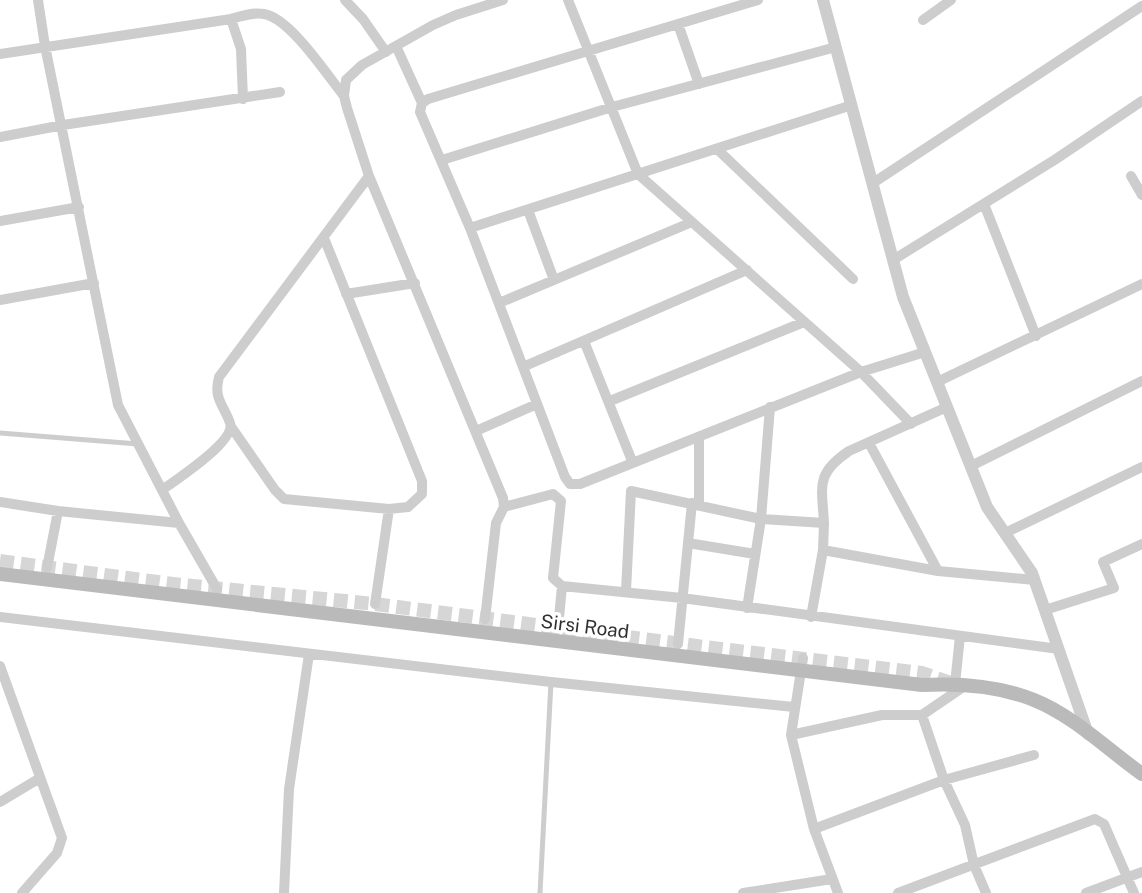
<svg xmlns="http://www.w3.org/2000/svg" width="1142" height="893" font-family="'Public Sans',sans-serif">
  <style>
    .lines { fill: none; stroke-linecap: round; stroke-linejoin: round }
    .secondary-tunnel { stroke: #d6d6d6; stroke-width: 14; stroke-dasharray: 14 7; stroke-linecap: butt }
    .service { stroke: #cdcdcd; stroke-width: 5 }
    .minor { stroke: #cdcdcd; stroke-width: 10 }
    .tertiary { stroke: #cdcdcd; stroke-width: 12 }
    .secondary { stroke: #bababa; stroke-width: 14 }
    .labels { text-anchor: middle; stroke-width: 7; stroke-linejoin: round; paint-order: stroke }
    .street-label { font-size: 19px; fill: #303030; stroke: #fff }
  </style>
  <rect width="100%" height="100%" fill="#fff"/>
  <g class="lines">
    <!-- secondary-tunnel -->
    <path class="secondary-tunnel" d="M0 561 173 584 375 604 705 647 922 673 951 683"/>
    <!-- service -->
    <path class="service" d="M0 433 138 444
      M540 893 551 682"/>
    <!-- minor -->
    <path class="minor" d="M38 0 45 46 118 405 179 523 217 589
      M345 0 363 19 386 52
      M568 0 638 174 861 372 911 424
      M231 19 241 49 243 99
      M923 20 951 0
      M678 24 699 84
      M396 46 422 103
      M0 54 231 19C241 16 253 12 264 14 290 18 327 75 344 96
      M852 105 470 228 565 477 570 484H580L861 372 925 352
      M0 137 63 125 280 92
      M717 149 853 279
      M442 160 612 107 836 47
      M1131 176 1142 195
      M873 183 1142 6
      M984 204 1036 336
      M528 210 554 280 692 222
      M0 221 79 207
      M470 228 420 112 422 103 428 99 758 0
      M893 260 1056 159 1142 101
      M346 294 415 283
      M0 300 94 283
      M499 303 554 280
      M584 341 632 461
      M525 366 747 270
      M937 382 1142 284
      M610 401 804 322
      M232 428 275 490 284 499 389 509 408 507 422 494V481L324 238
      M476 431 537 404
      M869 443 938 571
      M971 466 1142 381
      M162 490C176 480 236 441 230 423 224 405 213 399 219 377L369 176
      M0 502 58 511 179 523
      M699 504V437
      M504 507 553 494 561 501 553 578 562 586
      M824 523C822 486 815 474 849 451L947 407
      M1005 533 1142 467
      M688 543 755 554
      M823 550 938 571 1035 580
      M47 568 58 511
      M626 591 631 491 761 519 824 523 823 550 811 617
      M375 604 389 509
      M747 608 761 519 770 407
      M1045 610 1114 588 1103 562 1142 544
      M0 617 551 682 794 707
      M485 619 496 523 504 507 503 498 369 176 347 108 344 96 346 80 362 65 433 25 456 15 503 0
      M558 629 562 586 682 598 1059 649
      M678 644 692 503
      M803 658 791 735 814 829 838 893
      M0 666 62 838 57 853 22 893
      M955 684 960 636
      M922 715 944 780 965 825 974 865 986 893
      M791 735 882 715H922L966 685
      M0 802 40 778
      M814 829 944 780 1034 755
      M284 893 289 789 309 654
      M743 893 832 879
      M898 893 1095 819 1104 824 1134 893
      M1086 893 1142 872"/>
    <!-- tertiary -->
    <path class="tertiary" d="M823 0 903 297 987 507 1032 573 1088 734"/>
    <!-- secondary -->
    <path class="secondary" d="M0 574 922 685C958 683 1000 686 1034 700 1074 716 1108 750 1142 774"/>
  </g>
  <g class="labels">
    <!-- street labels -->
    <g class="street-label">
      <text transform="translate(585 626) rotate(7)" y="7">Sirsi Road</text>
    </g>
  </g>
</svg>
